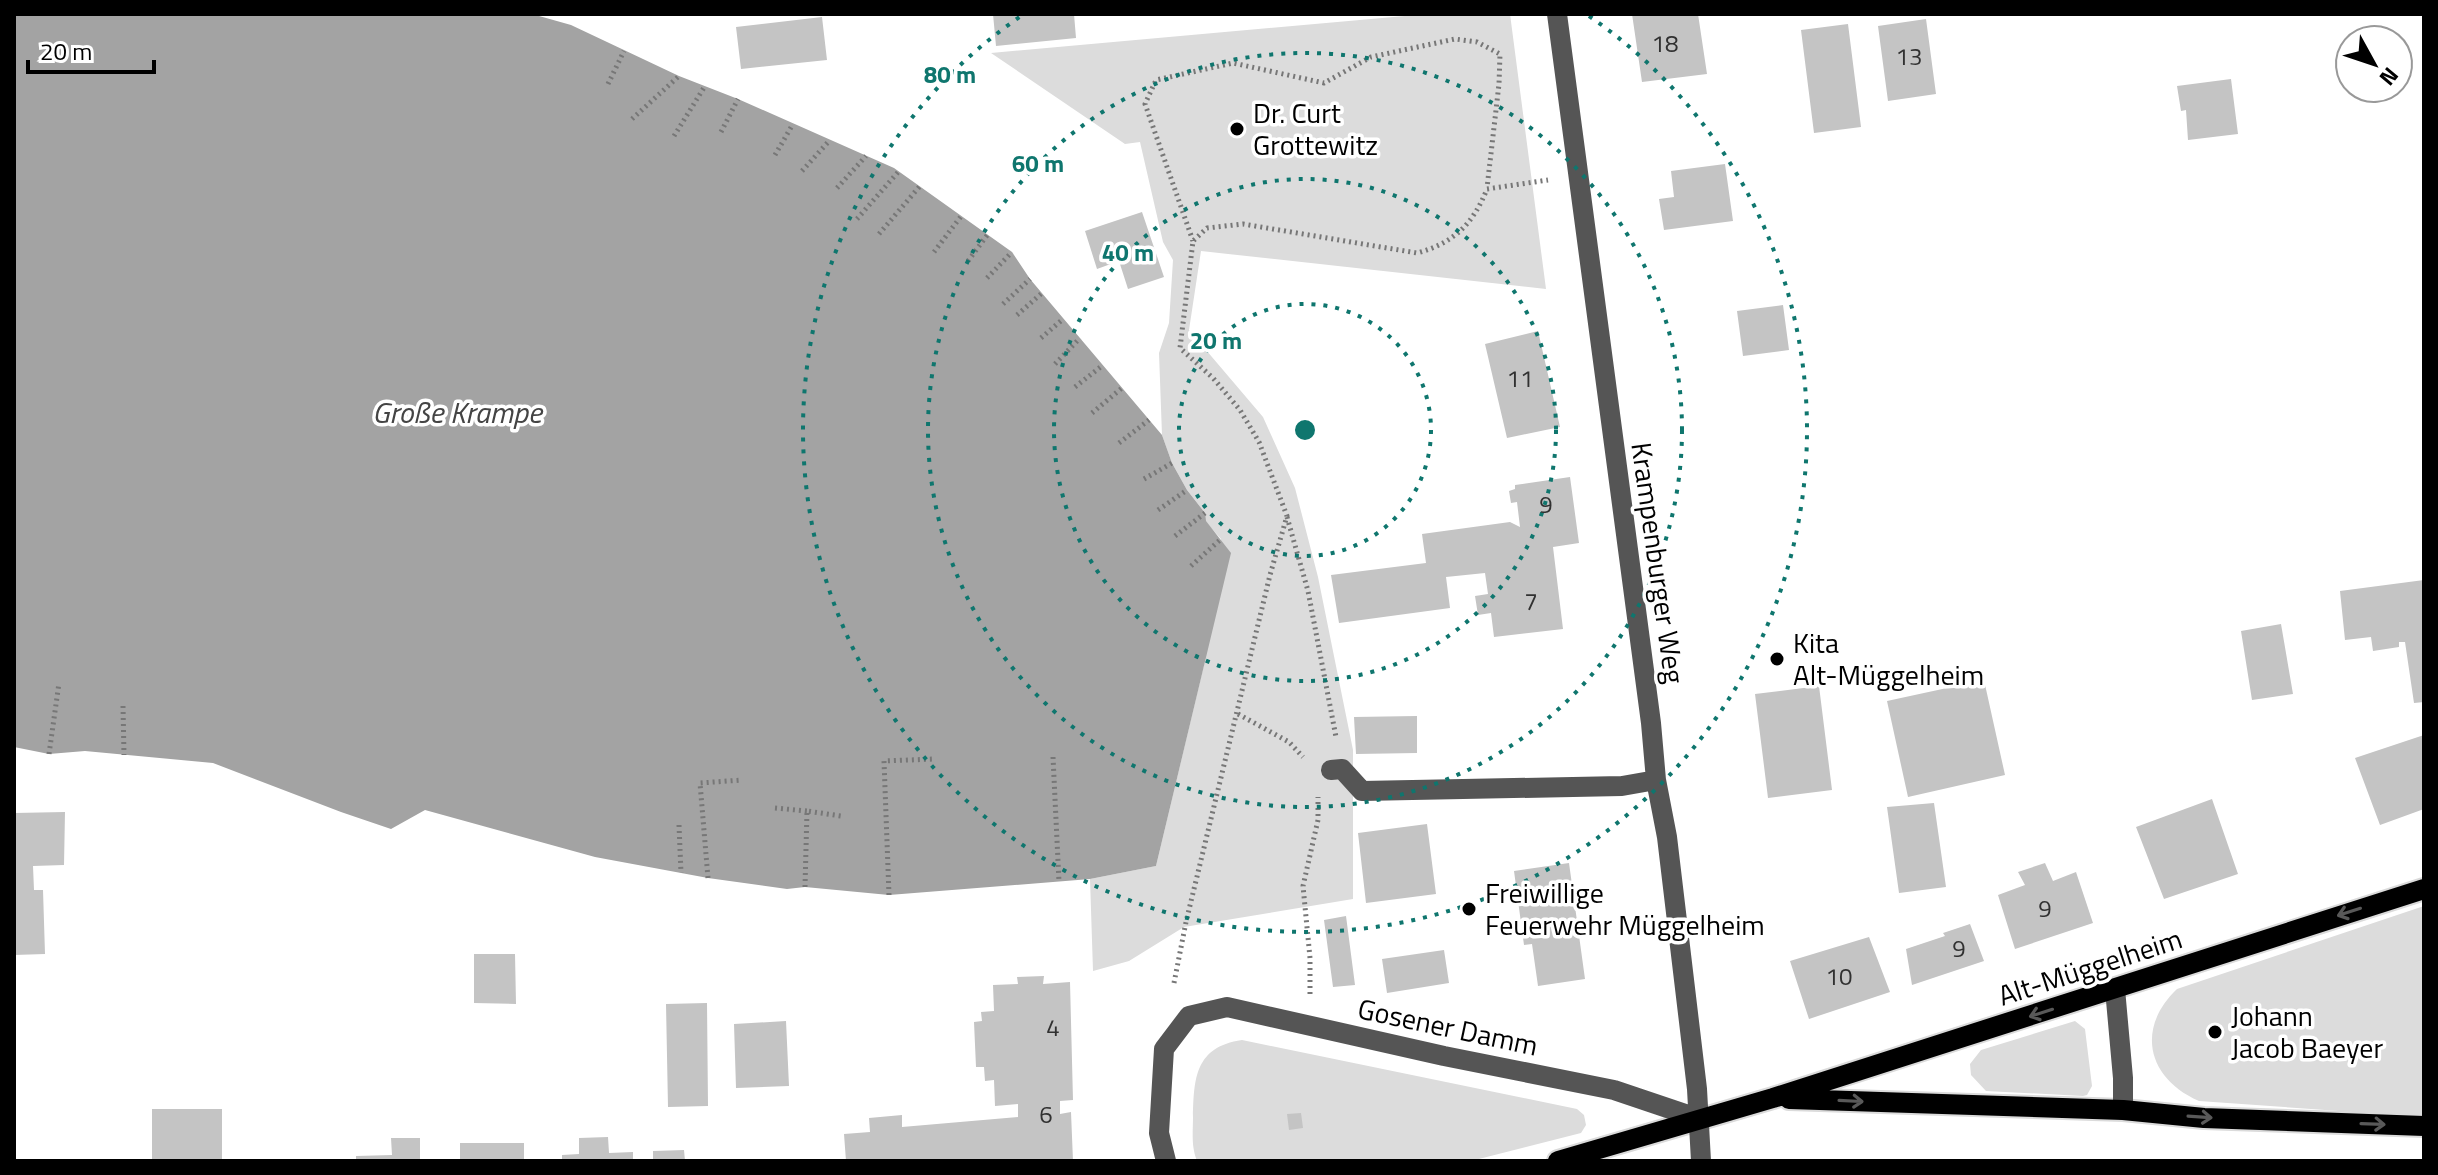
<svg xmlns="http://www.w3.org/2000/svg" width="2438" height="1175" font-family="'Titillium Web',sans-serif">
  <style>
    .green { fill: #dcdcdc }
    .water { fill: #a3a3a3 }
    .building { fill: #c4c4c4 }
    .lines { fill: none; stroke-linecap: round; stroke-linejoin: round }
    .major-casing { stroke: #dbdbdb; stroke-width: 24 }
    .path { stroke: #777; stroke-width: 5; stroke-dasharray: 2 4; stroke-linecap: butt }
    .minor { stroke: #555; stroke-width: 20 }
    .major { stroke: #000; stroke-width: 20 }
    .oneway { stroke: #595959 }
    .ring { fill: none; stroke: #0f766e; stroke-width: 4; stroke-dasharray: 4 8 }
    .poi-dot { fill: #000; stroke: #fff; stroke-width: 3 }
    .labels { text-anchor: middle; stroke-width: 7; stroke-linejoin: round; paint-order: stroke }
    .number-label { font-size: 24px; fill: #313131 }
    .poi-label { font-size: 28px; fill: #000; stroke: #fff; text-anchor: start }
    .street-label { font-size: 28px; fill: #000; stroke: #fff }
    .water-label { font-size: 30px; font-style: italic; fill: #444; stroke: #fff }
    .centre { fill: #0f766e; stroke: #fff; stroke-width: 4 }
    .ring-label { font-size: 24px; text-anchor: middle; font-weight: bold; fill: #0f766e; stroke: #fff; stroke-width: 7; stroke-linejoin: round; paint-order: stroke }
  </style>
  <rect width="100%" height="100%" fill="#fff"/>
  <!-- green -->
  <path class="green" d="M1427 14H1510L1546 289 1201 251 1189 330 1263 417 1295 488 1318 577 1353 750V899L1184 927 1129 961 1093 971 1090 879 1156 866 1204 665 1221 539 1205 521V513L1187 490 1172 463 1162 435 1159 353 1169 323 1173 260 1163 242 1140 142 1125 144 991 53Z
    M2424 906V1117L2199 1101C2148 1079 2135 1029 2177 989Z
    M2075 1021 2085 1029 2092 1086 2087 1095 2083 1096 1986 1091 1971 1075 1970 1064 1981 1050Z
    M1242 1040 1577 1109 1584 1115 1586 1125 1581 1133 1471 1161H1197C1191 1146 1193 1133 1193 1117 1194 1078 1195 1047 1242 1040Z"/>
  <!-- water -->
  <path class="water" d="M14 14H532L571 25 679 76 738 99 894 168 1012 252 1030 279 1162 435 1172 463 1187 490 1205 513 1206 521 1231 553 1156 866 1090 879 889 895 805 887 787 889 708 878 595 857 425 810 391 829 341 812 213 763 85 751 49 754 14 747Z"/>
  <!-- building -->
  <path class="building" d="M993 14H1074L1076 38 996 46Z
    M1632 14H1698L1707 74 1642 82Z
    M822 17 827 60 741 69 736 27Z
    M1926 19 1936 94 1888 101 1878 26Z
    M1848 24 1861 127 1814 133 1801 30Z
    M2231 79 2238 134 2188 140 2186 110 2181 111 2177 86Z
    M1725 164 1733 221 1664 230 1659 199 1674 197 1671 171Z
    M1142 212 1164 277 1128 289 1119 261 1097 269 1085 231Z
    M1783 305 1789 350 1743 356 1737 311Z
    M1538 331 1560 427 1507 438 1485 344Z
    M1570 477 1579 543 1553 547 1563 629 1494 637 1491 613 1478 615 1475 596 1488 594 1485 573 1446 577 1450 608 1339 623 1331 575 1426 563 1422 534 1510 522 1520 527 1517 502 1511 503 1509 491 1515 489V485Z
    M2424 580V702L2414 703 2405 642H2399V647L2373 651 2371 637 2345 640 2340 591Z
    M2281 624 2293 694 2252 700 2241 631Z
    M1984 680 2005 775 1908 797 1887 701Z
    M1819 686 1832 790 1768 798 1755 694Z
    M1417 716V753L1356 754 1354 717Z
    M2424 735V809L2380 825 2355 758Z
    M2212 799 2238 874 2164 899 2136 827Z
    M1934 803 1946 887 1899 893 1887 807Z
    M65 812 64 865 33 866 34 890H43L45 954 14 955V813Z
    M1427 824 1436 894 1366 903 1358 833Z
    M1569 863 1585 979 1538 986 1532 944 1524 945 1514 871Z
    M2045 863 2053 881 2076 872 2093 923 2015 949 1998 895 2025 885 2018 872Z
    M1346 916 1355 985 1333 987 1324 920Z
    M1970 924 1984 961 1912 985 1906 949 1945 936 1943 933Z
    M1869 937 1890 992 1809 1019 1790 961Z
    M1444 950 1449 983 1387 993 1382 959Z
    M474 954H515L516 1004 474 1003Z
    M1044 976 1043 984 1070 982 1073 1100 1060 1101V1114L1071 1112 1073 1161H846L844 1134 870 1132 869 1118 902 1115V1127L1018 1117V1104L995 1106 994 1080 985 1081 984 1067H976L974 1022 982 1021 981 1012 994 1011 993 985 1018 984 1017 977Z
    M707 1003 708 1106 668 1107 666 1004Z
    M786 1021 789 1086 736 1088 734 1024Z
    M152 1109H222V1161H152Z
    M1301 1113 1303 1128 1289 1130 1287 1114Z
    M608 1137 609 1153 633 1152V1161H562V1155L579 1154V1138Z
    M391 1138H420V1161H356V1156L392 1155Z
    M460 1143H524V1161H460Z
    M684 1150 685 1161H653V1151Z"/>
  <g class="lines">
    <!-- major casing -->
    <g class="major-casing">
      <path id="major" d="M1789 1099 2123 1110 2204 1118 2424 1126
        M1558 1161 1773 1098 2424 889"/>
    </g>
    <!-- path -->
    <path class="path" d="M608 84 624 51
      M632 119 679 76
      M721 132 738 99
      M674 136 705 86
      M775 155 793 124
      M802 171 830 140
      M837 188 866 156
      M857 219 899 171
      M879 234 920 186
      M1193 241 1145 104 1156 80 1233 63 1324 83 1371 57 1455 39 1477 42 1500 54 1499 84 1487 188
      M934 252 962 215
      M968 261 988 234
      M987 278 1012 252
      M1003 304 1030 279
      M1017 315 1042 293
      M1041 338 1063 319
      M1055 364 1080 338
      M1075 387 1103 365
      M1092 413 1122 388
      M1119 443 1149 420
      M1144 479 1172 463
      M1158 510 1187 490
      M1287 517 1308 591 1336 737
      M1175 536 1205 513
      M1191 566 1221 539
      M123 706 124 755
      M1238 714 1289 742 1303 757
      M49 754 59 683
      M1053 757 1059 882
      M775 808 807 811
      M679 825 681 873
      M708 878 700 783 742 780
      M805 887 807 811 841 816
      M889 895 884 761 934 759
      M1174 983 1186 922 1270 575 1287 516 1259 442 1240 410 1213 378 1180 348 1193 241 1207 228 1243 224 1417 253C1454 243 1473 224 1487 189L1548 180
      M1310 994V958L1303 886 1318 820V797"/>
    <!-- minor -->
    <path class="minor" d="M1557 14 1651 723 1656 780 1667 837 1697 1089 1701 1161
      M1331 770 1342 769 1362 791 1622 786 1656 780
      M2115 989 2123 1078V1110
      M1166 1161 1159 1133 1164 1049 1189 1016 1227 1007 1444 1056 1614 1090 1700 1119"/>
    <!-- major -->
    <use href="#major" class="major"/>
  </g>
  <!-- one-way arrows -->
  <defs><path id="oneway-shaft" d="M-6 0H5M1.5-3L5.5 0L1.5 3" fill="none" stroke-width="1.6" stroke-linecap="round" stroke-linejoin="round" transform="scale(2)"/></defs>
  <g class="oneway">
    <use href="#oneway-shaft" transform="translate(2349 912) rotate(162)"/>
    <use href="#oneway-shaft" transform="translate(2041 1013) rotate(162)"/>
    <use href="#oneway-shaft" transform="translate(1851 1101) rotate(3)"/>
    <use href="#oneway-shaft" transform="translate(2200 1117) rotate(4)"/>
    <use href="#oneway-shaft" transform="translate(2373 1124) rotate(2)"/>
  </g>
  <!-- distance rings -->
  <g class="ring">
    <circle cx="1305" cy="430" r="126"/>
    <circle cx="1305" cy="430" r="251"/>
    <circle cx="1305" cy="430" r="377"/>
    <path d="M1589 16A502 502 0 1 1 1021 16"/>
  </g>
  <!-- markers -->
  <g class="poi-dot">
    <circle cx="1237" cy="129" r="8"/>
    <circle cx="1777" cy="659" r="8"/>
    <circle cx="1469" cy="909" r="8"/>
    <circle cx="2215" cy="1032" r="8"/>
  </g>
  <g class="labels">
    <!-- number labels -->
    <g class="number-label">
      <text x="1665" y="52">18</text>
      <text x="1909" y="65">13</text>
      <text x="1520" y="387">11</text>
      <text x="1546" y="513">9</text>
      <text x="1531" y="610">7</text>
      <text x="2045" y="917">9</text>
      <text x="1959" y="957">9</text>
      <text x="1839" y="985">10</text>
      <text x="1053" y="1036">4</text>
      <text x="1046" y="1123">6</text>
    </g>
    <!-- poi labels -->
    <g class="poi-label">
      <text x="1253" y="123">Dr. Curt<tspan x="1253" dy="32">Grottewitz</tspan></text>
      <text x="1793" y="653">Kita<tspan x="1793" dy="32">Alt-Müggelheim</tspan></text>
      <text x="1485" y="903">Freiwillige<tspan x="1485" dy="32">Feuerwehr Müggelheim</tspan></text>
      <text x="2231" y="1026">Johann<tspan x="2231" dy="32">Jacob Baeyer</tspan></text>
    </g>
    <!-- street labels -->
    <g class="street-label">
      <text transform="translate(1658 563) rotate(82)" y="10">Krampenburger Weg</text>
      <text transform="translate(2090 967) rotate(-18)" y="10">Alt-Müggelheim</text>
      <text transform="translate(1448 1027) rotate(12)" y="10">Gosener Damm</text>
    </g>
    <!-- water labels -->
    <g class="water-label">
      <text x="457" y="423">Große Krampe</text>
    </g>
  </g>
  <circle cx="1305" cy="430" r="12" class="centre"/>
  <g class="ring-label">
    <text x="950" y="83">80 m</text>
    <text x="1038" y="172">60 m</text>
    <text x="1128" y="261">40 m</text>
    <text x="1216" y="349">20 m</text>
  </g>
  <!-- border -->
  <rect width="2438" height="1175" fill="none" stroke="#000000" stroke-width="32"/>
  <!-- north arrow -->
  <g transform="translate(2374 64) rotate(130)"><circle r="38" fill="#ffffff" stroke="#999999" stroke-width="2"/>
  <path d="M0-6L14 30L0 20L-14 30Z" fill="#000000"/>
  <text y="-12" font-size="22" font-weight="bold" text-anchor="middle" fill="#000000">N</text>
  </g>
  <!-- scale -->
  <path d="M28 60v12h126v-12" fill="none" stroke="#000000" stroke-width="4"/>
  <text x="40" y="60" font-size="24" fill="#000000" stroke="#ffffff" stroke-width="6" paint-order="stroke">20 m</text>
</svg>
